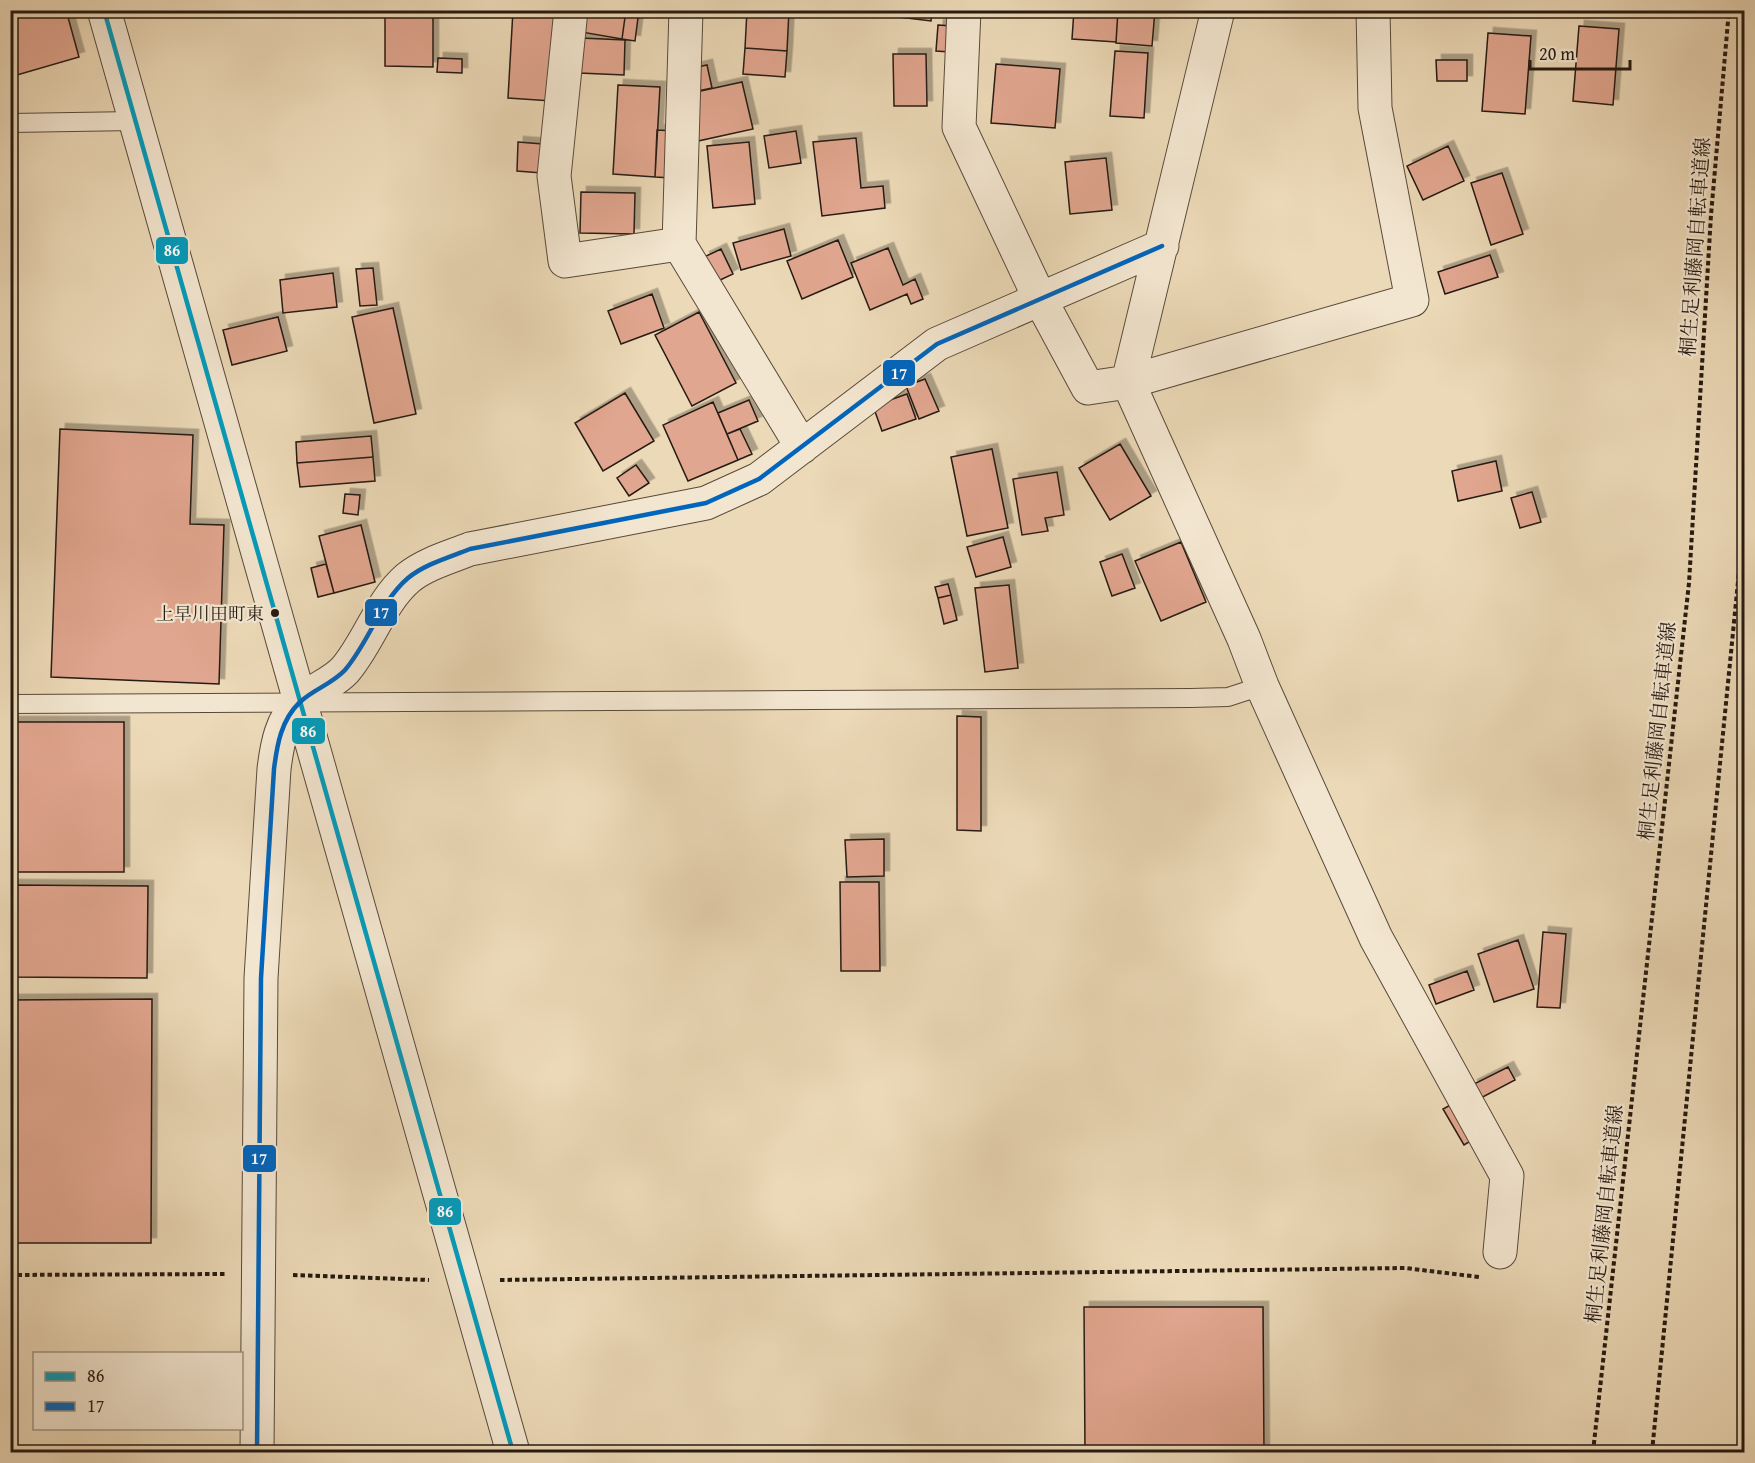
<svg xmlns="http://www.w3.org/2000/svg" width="1755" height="1463" font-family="'Gentium Book Plus','Noto Serif JP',serif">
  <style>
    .building { fill: #e1a68f; stroke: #261a12; stroke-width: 1.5; filter: url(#shadow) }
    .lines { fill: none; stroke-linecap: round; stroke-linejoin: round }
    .lane-casing { stroke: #584a3b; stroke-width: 20 }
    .street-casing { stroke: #584a3b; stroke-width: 35 }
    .path { stroke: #261a12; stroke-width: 4; stroke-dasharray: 4.5 3; stroke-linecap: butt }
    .lane { stroke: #f3e6d0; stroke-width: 18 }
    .street { stroke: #f3e6d0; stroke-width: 33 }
    .bus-1-casing { stroke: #f3e6d0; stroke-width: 9 }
    .bus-2-casing { stroke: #f3e6d0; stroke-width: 9 }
    .bus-1 { stroke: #049bbb; stroke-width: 4.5 }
    .bus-2 { stroke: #0065bd; stroke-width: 4.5 }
    .bus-dot { fill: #261a12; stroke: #f3e6d0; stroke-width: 2 }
    .labels { text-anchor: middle; stroke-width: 4.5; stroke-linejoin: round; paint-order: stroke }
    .bus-label { font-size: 18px; fill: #261a12; stroke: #f3e6d0; text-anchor: end }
    .street-label { font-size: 20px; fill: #261a12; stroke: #f3e6d0 }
    .line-badge { stroke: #f3e6d0; stroke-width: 2 }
    .badge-label { font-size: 16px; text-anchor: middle; font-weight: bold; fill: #fff }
  </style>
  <defs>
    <filter id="shadow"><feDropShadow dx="5.5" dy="-5.5" stdDeviation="0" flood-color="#0004"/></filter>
  </defs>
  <rect width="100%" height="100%" fill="#ecd9b7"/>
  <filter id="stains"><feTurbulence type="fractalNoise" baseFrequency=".00333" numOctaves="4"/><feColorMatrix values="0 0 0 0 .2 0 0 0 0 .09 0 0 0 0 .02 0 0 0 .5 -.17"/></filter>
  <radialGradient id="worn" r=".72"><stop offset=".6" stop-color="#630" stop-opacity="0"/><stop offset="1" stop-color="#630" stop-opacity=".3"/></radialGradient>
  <!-- building -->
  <path class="building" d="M10 10H66L79 57 10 77Z
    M385 10H433V67L385 66Z
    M513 10H557L552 101 508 98Z
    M584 10H626L622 39 581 32Z
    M626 10H639L635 41 622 39Z
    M747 10H789L787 51 745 48Z
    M874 10H932L931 21 874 14Z
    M1074 10H1118L1116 42 1072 39Z
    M1118 10H1155L1152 46 1116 43Z
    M938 25 952 26 950 52 936 51Z
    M1579 26 1619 29 1613 105 1573 101Z
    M1488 33 1531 36 1525 114 1482 111Z
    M581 38 625 40 624 75 579 73Z
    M745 48 787 51 785 77 743 74Z
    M1115 51 1148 53 1144 118 1110 116Z
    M893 54H926L927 106H894Z
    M438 58 462 59V73L437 72Z
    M1436 60H1467V81H1437Z
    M996 64 1060 69 1055 128 991 123Z
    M707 65 712 88 693 92 688 69Z
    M742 82 753 129 698 141 687 94Z
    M618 85 660 87 655 177 613 174Z
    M657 130 675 131 672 178 655 177Z
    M796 131 801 163 769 168 764 136Z
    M856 138 861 188 883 186 885 208 822 216 813 142Z
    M518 142 543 144 542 173 517 171Z
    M749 142 755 204 713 208 707 146Z
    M1448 146 1464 181 1423 200 1407 166Z
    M1106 158 1112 210 1070 214 1065 162Z
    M1502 173 1523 234 1491 245 1471 183Z
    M581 192 635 193 634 234 580 233Z
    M784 229 791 256 741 270 733 243Z
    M838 240 853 277 802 299 787 261Z
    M888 248 903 285 915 279 923 299 911 304 907 294 870 310 851 263Z
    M721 249 733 274 716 282 704 257Z
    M1490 255 1498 277 1445 294 1438 272Z
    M373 268 377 305 360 306 356 269Z
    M333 273 337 307 283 313 280 280Z
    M652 294 664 328 621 344 608 311Z
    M393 308 416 414 374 423 352 317Z
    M699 312 736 383 692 406 655 335Z
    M278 317 287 351 232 365 223 330Z
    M925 379 939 411 919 419 906 386Z
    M625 393 654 441 603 471 575 423Z
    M907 394 916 419 882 431 873 406Z
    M749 400 758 421 727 434 718 413Z
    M713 402 738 460 688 481 663 425Z
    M60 429 193 435 190 524 224 525 219 684 51 677Z
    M740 429 752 454 738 460 727 434Z
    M371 436 373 457 297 463 296 442Z
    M1120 444 1151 496 1110 520 1079 468Z
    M992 449 1008 528 967 536 951 457Z
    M373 457 375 481 300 487 297 463Z
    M1496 461 1502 491 1458 501 1452 471Z
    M636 465 649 483 629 496 617 478Z
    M1057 472 1064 515 1045 518 1048 531 1022 535 1013 479Z
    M1532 492 1541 522 1520 528 1511 498Z
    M345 494 360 495 358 515 343 513Z
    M361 525 375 582 334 593 319 536Z
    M1003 537 1011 567 976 577 967 547Z
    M1181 542 1206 602 1161 621 1135 561Z
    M1122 554 1135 588 1112 596 1100 562Z
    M326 564 334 593 318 597 311 568Z
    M948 584 951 595 938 598 935 587Z
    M1009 585 1018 668 985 672 975 588Z
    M951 595 957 620 944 624 938 598Z
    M957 716 981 717V831L957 830Z
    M10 722H124V872H10Z
    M884 839V876L847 877 845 840Z
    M840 882H879L880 971H841Z
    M10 885 148 886 147 978 10 977Z
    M1543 932 1566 934 1560 1008 1537 1007Z
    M1518 940 1534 989 1494 1002 1478 954Z
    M1467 971 1474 990 1436 1004 1429 985Z
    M152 999 151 1243H10V1000Z
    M1508 1067 1515 1080 1479 1099 1472 1085Z
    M1454 1103 1474 1139 1464 1145 1443 1109Z
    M1084 1307H1263L1264 1452H1085Z"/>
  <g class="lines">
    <!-- lane casing -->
    <g class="lane-casing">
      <path id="lane" d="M10 123 135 121
        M10 704 1191 698 1228 697 1262 686"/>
    </g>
    <!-- street casing -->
    <g class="street-casing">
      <path id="street" d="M104 10 513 1452
        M571 10 554 176 565 261 679 244
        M686 10 679 244 802 447
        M964 10 959 127 1040 299 1088 388 1128 382 1412 300 1375 108 1373 10
        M1218 10 1128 382 1244 639 1262 686 1376 938 1507 1176 1500 1252
        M257 1452 261 978 274 769C277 745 281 720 300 702 314 689 332 684 345 670 369 642 380 602 408 578 425 564 450 557 470 549L706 503 759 479 937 344 1162 246"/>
    </g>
    <!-- path -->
    <path class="path" d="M10 1275 225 1274
      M293 1275 429 1280
      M500 1280 1405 1268 1479 1277
      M1593 1452 1689 583 1711 215 1729 10
      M1652 1452 1744 521"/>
    <!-- lane -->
    <use href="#lane" class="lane"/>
    <!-- street -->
    <use href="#street" class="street"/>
    <!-- bus-1 casing -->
    <g class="bus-1-casing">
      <path id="bus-1" d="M104 10 513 1452"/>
    </g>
    <!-- bus-2 casing -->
    <g class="bus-2-casing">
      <path id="bus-2" d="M257 1452 261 978 274 769C277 745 281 720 300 702 314 689 332 684 345 670 369 642 380 602 408 578 425 564 450 557 470 549L706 503 759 479 937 344 1162 246"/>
    </g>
    <!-- bus-1 -->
    <use href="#bus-1" class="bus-1"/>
    <!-- bus-2 -->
    <use href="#bus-2" class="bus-2"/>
  </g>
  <!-- markers -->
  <circle class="bus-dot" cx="275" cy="613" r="5"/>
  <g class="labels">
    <!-- bus labels -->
    <g class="bus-label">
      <text x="264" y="620">上早川田町東</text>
    </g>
    <!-- street labels -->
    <g class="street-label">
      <text transform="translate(1695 247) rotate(-86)" y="7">桐生足利藤岡自転車道線</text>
      <text transform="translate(1657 731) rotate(-84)" y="7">桐生足利藤岡自転車道線</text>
      <text transform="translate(1604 1214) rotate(-84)" y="7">桐生足利藤岡自転車道線</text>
    </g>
  </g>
  <g class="line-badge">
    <rect x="155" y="236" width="34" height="29" rx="6" fill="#049bbb"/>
    <rect x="882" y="359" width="34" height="28" rx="6" fill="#0065bd"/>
    <rect x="364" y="598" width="34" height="29" rx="6" fill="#0065bd"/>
    <rect x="291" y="717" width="35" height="28" rx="6" fill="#049bbb"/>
    <rect x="242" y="1144" width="35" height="29" rx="6" fill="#0065bd"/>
    <rect x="428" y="1197" width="34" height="29" rx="6" fill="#049bbb"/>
  </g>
  <g class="badge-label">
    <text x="172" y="256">86</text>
    <text x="899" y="379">17</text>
    <text x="381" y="618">17</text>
    <text x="308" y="737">86</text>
    <text x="259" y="1164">17</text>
    <text x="445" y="1217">86</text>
  </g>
  <!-- margin -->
  <rect width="1755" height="1463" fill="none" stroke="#ecd9b7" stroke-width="36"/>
  <rect x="12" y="12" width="1731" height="1439" fill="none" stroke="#261a12" stroke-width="3"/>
  <rect x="18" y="18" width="1719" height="1427" fill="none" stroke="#261a12" stroke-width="1.5"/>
  <!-- legend -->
  <rect x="33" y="1352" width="210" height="78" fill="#f3e6d0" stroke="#a19484" stroke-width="1.5"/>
  <rect x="45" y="1372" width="30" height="9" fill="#049bbb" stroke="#a19484" stroke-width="1.5"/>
  <text x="87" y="1382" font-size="18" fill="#261a12">86</text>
  <rect x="45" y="1402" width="30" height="9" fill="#0065bd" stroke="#a19484" stroke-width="1.5"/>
  <text x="87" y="1412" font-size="18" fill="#261a12">17</text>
  <!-- scale -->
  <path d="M1530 60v9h100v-9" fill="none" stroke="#261a12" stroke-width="3"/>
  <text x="1539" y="60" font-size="18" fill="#261a12" stroke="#f3e6d0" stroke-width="4.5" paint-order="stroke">20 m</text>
  <rect width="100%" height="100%" filter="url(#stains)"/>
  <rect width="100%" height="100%" fill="url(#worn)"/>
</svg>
